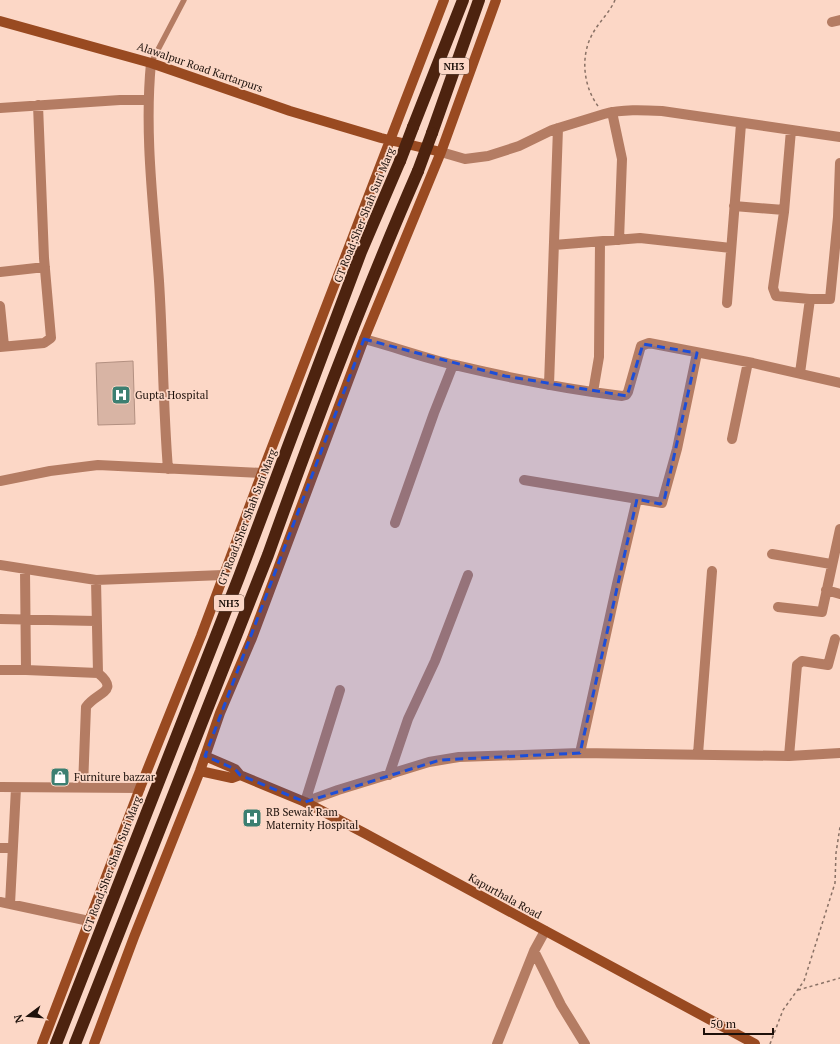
<svg xmlns="http://www.w3.org/2000/svg" width="840" height="1044" font-family="'PT Serif',serif">
  <style>
    .building { fill: #d8b4a4; stroke: #b39081 }
    .lines { fill: none; stroke-linecap: round; stroke-linejoin: round }
    .path { stroke: #897165; stroke-width: 1.5; stroke-dasharray: 3 3; stroke-linecap: butt }
    .lane { stroke: #b47c63; stroke-width: 5.5 }
    .street { stroke: #b47c63; stroke-width: 10 }
    .secondary { stroke: #994a21; stroke-width: 10 }
    .highway { stroke: #4d230f; stroke-width: 12 }
    .highway-bridge { stroke: #4d230f; stroke-width: 12 }
    .marked { fill: #1d4ed8; fill-opacity: 0.2; stroke: #1d4ed8; stroke-width: 3; stroke-dasharray: 8 5; stroke-linejoin: round }
    .labels { text-anchor: middle; stroke-width: 3.5; stroke-linejoin: round; paint-order: stroke }
    .shield { fill: #fcd7c6; stroke: #604c43; stroke-width: 1 }
    .shield-label { font-size: 10px; font-weight: bold; fill: #1d110b }
    .street-label { font-size: 11px; fill: #1d110b; stroke: #fcd7c6 }
    .poi-label { font-size: 11px; fill: #1d110b; stroke: #fcd7c6; text-anchor: start }
  </style>
  <rect width="100%" height="100%" fill="#fcd7c6"/>
  <!-- building -->
  <path class="building" d="M133 361 135 424 98 425 96 363Z"/>
  <g class="lines">
    <!-- path -->
    <path class="path" d="M598 106C583 86 580 55 593 33 599 22 610 12 615 0
      M798 990 840 978
      M770 1044 783 1010 804 981 835 883 836 853 840 827"/>
    <!-- lane -->
    <path class="lane" d="M151 63 184 0"/>
    <!-- street -->
    <path class="street" d="M832 22 840 20
      M151 63C144 135 154 209 159 281 163 344 163 407 168 469
      M0 108 120 100H148
      M612 112 622 159 619 240
      M791 130 784 212 773 288 776 296 810 299H830L838 217 840 163
      M441 152 465 159 488 156 519 146 552 130 604 114C622 109 643 110 662 111L840 137
      M734 206 784 210
      M554 245 640 238 731 248
      M0 272 45 267
      M727 303 741 124
      M0 306 4 346
      M364 339C395 347 424 358 455 365 510 378 566 389 622 396L626 395 628 392 641 346 649 343 753 363 840 383
      M0 347 44 343 51 338 44 258 38 105
      M800 373 810 299
      M549 385 558 128
      M593 392 599 357 600 242
      M732 439 748 362
      M524 480 662 503 677 449 697 353
      M0 481 50 471 98 465 262 473
      M395 523 434 413 453 365
      M772 554 831 564
      M0 565 96 580 223 575
      M826 590 840 594
      M778 607 822 612 840 529
      M0 619 96 621
      M0 670H26L25 570
      M26 670 98 673
      M580 753 617 584 637 499
      M698 754 712 571
      M789 756 797 665 802 661 828 665 835 639
      M389 775 408 719 435 661 468 575
      M0 787 140 788
      M83 787 86 707C96 692 121 692 98 673L96 580
      M305 802 338 790 429 762 459 757 580 753 789 756 840 753
      M305 802 340 690
      M0 848H12
      M0 902 89 921
      M10 904 16 788
      M534 951 561 1005 585 1044
      M497 1044 534 951 545 931"/>
    <!-- secondary -->
    <path class="secondary" d="M0 21 151 63 290 111 381 138 441 152
      M205 756 235 769 240 775 305 802 366 834 755 1044
      M200 771 232 778 240 775
      M42 1044 140 788 201 636 262 473 444 0
      M94 1044 134 937 200 771 220 713 252 638 364 339 441 152 496 0"/>
    <!-- highway -->
    <path class="highway" d="M413 127 463 0
      M432 133 479 0
      M56 1044 239 577 361 252 400 161
      M75 1044 268 555C314 426 363 297 418 171"/>
    <!-- highway-bridge -->
    <path class="highway-bridge" d="M400 161 413 127
      M418 171 432 133"/>
  </g>
  <!-- marked area -->
  <path class="marked" d="M364 339 505 376 627 396 643 344 697 353 664 501 660 504 637 499 580 753 440 760 305 802 240 775 235 769 205 756Z"/>
  <!-- icons -->
  <defs>
    <g id="hospital-square" transform="scale(1)"><rect x="-9" y="-9" width="18" height="18" rx="4" fill="#3c7f71" stroke="#fcd7c6"/><path d="M-5-5h3v3.5h4V-5h3V5h-3V1.5h-4V5h-3Z" fill="#fff"/></g>
    <g id="shop-square" transform="scale(1)"><rect x="-9" y="-9" width="18" height="18" rx="4" fill="#3c7f71" stroke="#fcd7c6"/><path d="M-5-2.5h2.3a2.7 3.5 0 0 1 5.4 0H5L5.5 6h-11ZM-1.5-2.5h3a1.5 2.3 0 0 0-3 0Z" fill="#fff"/></g>
  </defs>
  <g fill-rule="evenodd">
    <use href="#hospital-square" x="121" y="395"/>
    <use href="#shop-square" x="60" y="777"/>
    <use href="#hospital-square" x="252" y="818"/>
  </g>
  <g class="labels">
    <!-- shield labels -->
    <g class="shield">
      <rect x="439" y="58" width="30" height="16" rx="3"/>
      <rect x="214" y="595" width="30" height="16" rx="3"/>
    </g>
    <g class="shield-label">
      <text x="454" y="70">NH3</text>
      <text x="229" y="607">NH3</text>
    </g>
    <!-- street labels -->
    <g class="street-label">
      <text transform="translate(200 67) rotate(19)" y="4">Alawalpur Road Kartarpurs</text>
      <text transform="translate(364 215) rotate(-68)" y="4">GT Road;Sher Shah Suri Marg</text>
      <text transform="translate(247 517) rotate(-69)" y="4">GT Road;Sher Shah Suri Marg</text>
      <text transform="translate(112 864) rotate(-69)" y="4">GT Road;Sher Shah Suri Marg</text>
      <text transform="translate(505 896) rotate(29)" y="4">Kapurthala Road</text>
    </g>
    <!-- poi labels -->
    <g class="poi-label">
      <text x="135" y="399">Gupta Hospital</text>
      <text x="74" y="781">Furniture bazzar</text>
      <text x="266" y="816">RB Sewak Ram<tspan x="266" dy="13">Maternity Hospital</tspan></text>
    </g>
  </g>
  <!-- north arrow -->
  <g transform="translate(28 1016) rotate(254)" stroke="#fcd7c6" stroke-width="3" paint-order="stroke">
  <path d="M0-3L7 15L0 10L-7 15Z" fill="#1d110b"/>
  <text y="-6" font-size="11" font-weight="bold" text-anchor="middle" fill="#1d110b">N</text>
  </g>
  <!-- scale -->
  <path d="M704 1028v6h69v-6" fill="none" stroke="#1d110b" stroke-width="2"/>
  <text x="710" y="1028" font-size="12" fill="#1d110b" stroke="#fcd7c6" stroke-width="3" paint-order="stroke">50 m</text>
</svg>
